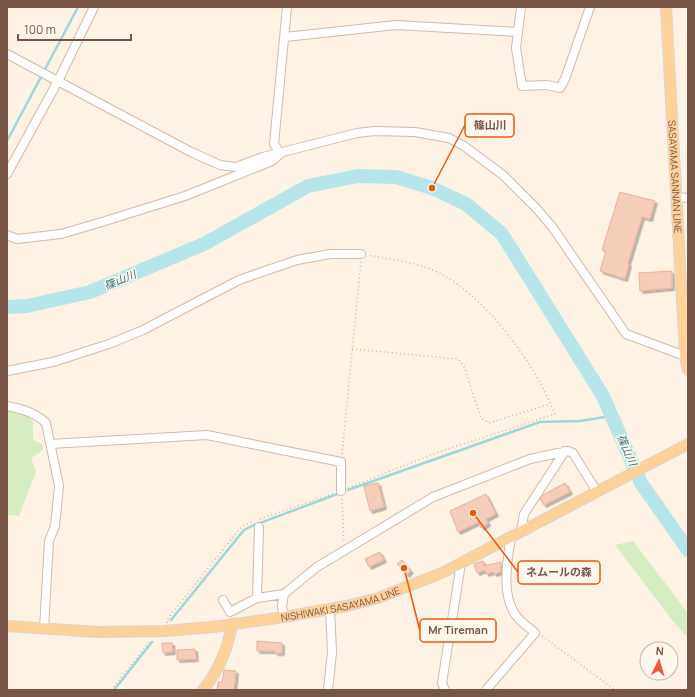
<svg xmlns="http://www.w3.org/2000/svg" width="695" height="697" font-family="Manrope,'Noto Sans JP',sans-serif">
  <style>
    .green { fill: #d6edc1 }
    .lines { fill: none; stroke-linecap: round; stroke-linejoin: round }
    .stream { stroke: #9cd7dc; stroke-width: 2.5 }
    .river { stroke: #b6e6e9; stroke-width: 14 }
    .building { fill: #f6cdb9; stroke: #eab198; filter: url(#shadow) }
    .minor-casing { stroke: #d3baab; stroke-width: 10 }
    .major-casing { stroke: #dcd3cf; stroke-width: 12 }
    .path { stroke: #dbb09c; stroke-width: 1.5; stroke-dasharray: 1 3; stroke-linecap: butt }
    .minor { stroke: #fff; stroke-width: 8 }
    .major { stroke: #ffd29a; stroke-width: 10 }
    .labels { text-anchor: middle; stroke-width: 3; stroke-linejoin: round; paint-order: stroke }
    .street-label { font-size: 10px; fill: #795547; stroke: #fff6ec }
    .water-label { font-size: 11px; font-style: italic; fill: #39797f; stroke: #fff6ec }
    .leader { fill: none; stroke: #e8590c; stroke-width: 1.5 }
    .callout-dot { fill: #e8590c; stroke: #fff6ec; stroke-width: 1.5 }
    .callout { fill: #fff6ec; stroke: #e8590c; stroke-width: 1.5 }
    .callout-label { font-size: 11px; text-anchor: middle; font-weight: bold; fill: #795547 }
  </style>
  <defs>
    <filter id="shadow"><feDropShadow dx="2.5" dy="2.5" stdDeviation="0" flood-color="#0004"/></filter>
  </defs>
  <rect width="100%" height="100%" fill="#fef2e4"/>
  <!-- green -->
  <path class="green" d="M7 408 28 416 33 422V439L35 441 42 444 43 450 31 458 36 472 19 516 7 515Z
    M633 541 688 613V638L672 620 615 545Z"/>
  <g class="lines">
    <!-- stream -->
    <path class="stream" d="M7 141 78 7
      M348 490 540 422 580 421 611 416
      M171 620 244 530 252 526 340 493
      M114 690 152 642"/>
    <!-- river -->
    <path class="river" d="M7 307 27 306 90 292 204 244 308 186 358 176 396 177 432 188 466 204 502 234 603 396 641 483 688 550"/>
  </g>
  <!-- building -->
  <path class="building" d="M620 192 655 201 650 219 642 217 628 263 629 264 625 279 600 271 606 251 602 250Z
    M672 271V288L640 291 639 273Z
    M378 483 384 507 370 511 364 486Z
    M565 483 570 492 544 505 540 499 543 495Z
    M486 494 496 514 486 519 488 524 481 528 479 522 458 532 450 511Z
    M380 552 384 560 369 567 365 559Z
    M402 560 411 571 407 575 397 564Z
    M483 561 484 566 501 562V572L494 574 493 572 486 574 485 570 477 573 474 564Z
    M257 641 282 643V653H275V651H257Z
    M162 643H172L173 652 163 653Z
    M195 649 196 659 177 660V650Z
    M224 670 236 671 234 690H217L218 682H222Z"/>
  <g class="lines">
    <!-- minor casing -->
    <g class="minor-casing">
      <path id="minor" d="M521 7 516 48 522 86 547 85 560 88 565 79 590 7
        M285 37 396 25 518 32
        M7 54 191 152 220 165 236 167 263 157 357 133 374 131 415 132 449 138 464 146 503 175 537 209 553 228 626 334 685 356
        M280 153 274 144 287 7
        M7 174 58 81 94 7
        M676 197 688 198
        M7 235 17 239 61 234 102 222 185 196 272 161 280 154
        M7 371 53 362 109 344 143 330 239 280 297 260 330 254H361
        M7 406C22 409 34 412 46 423L59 486 55 526 49 541 44 629
        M50 444 207 435 341 462V491
        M259 527 257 598 284 594
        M521 532 524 514 565 451
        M223 600 230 612 257 598
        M284 617 282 606 284 594 317 567 433 497 530 459 568 451 573 453 597 492
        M328 690 332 652 330 609
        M445 690 442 683 461 563
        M486 690 535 633C530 628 523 624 519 619 500 600 507 560 511 537"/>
    </g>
    <!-- major casing -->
    <g class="major-casing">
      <g id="major">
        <path id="s1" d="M666 7 685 356 688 370"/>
        <path id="s2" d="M7 626 98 632 164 631 213 627 284 617 347 606 378 598 444 572 688 444"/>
        <path d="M203 690C219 670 228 650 232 624"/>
      </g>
    </g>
    <!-- path -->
    <path class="path" d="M352 349 458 359 464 366 481 418 489 423 550 404
      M342 454 361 261
      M348 488 433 454 555 414C534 362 482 289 428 268 408 261 388 259 368 255
      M342 499 344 543
      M260 519 334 493
      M167 623 169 617 238 531 244 525 253 522
      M542 636 615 690
      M111 690 151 640"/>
    <!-- minor -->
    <use href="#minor" class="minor"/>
    <!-- major -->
    <use href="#major" class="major"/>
  </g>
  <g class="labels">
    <!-- street labels -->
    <g class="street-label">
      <text dy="4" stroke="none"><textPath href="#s1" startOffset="170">SASAYAMA SANNAN LINE</textPath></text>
      <text dy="4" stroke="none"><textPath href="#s2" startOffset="336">NISHIWAKI SASAYAMA LINE</textPath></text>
    </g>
    <!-- water labels -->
    <g class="water-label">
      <text transform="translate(120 280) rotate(-23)" y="4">篠山川</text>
      <text transform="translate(627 450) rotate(66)" y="4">篠山川</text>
    </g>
  </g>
  <!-- callouts -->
  <path class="leader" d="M432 188L465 125M473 513L518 572M404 568L420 631"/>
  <g class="callout-dot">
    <circle cx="432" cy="188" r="4"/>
    <circle cx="473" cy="513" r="4"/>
    <circle cx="404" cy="568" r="4"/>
  </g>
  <g class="callout">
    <rect x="465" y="114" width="49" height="23" rx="4"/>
    <rect x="518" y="561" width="82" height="23" rx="4"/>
    <rect x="420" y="619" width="76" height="23" rx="4"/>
  </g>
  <g class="callout-label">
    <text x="490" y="129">篠山川</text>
    <text x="559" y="576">ネムールの森</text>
    <text x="458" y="634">Mr Tireman</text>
  </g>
  <!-- border -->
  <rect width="695" height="697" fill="none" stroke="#795547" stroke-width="16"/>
  <!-- north arrow -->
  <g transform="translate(659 661) rotate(5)"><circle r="19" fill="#fff6ec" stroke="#c9b6aa"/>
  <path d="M0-3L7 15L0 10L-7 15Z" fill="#f25a3f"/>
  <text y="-6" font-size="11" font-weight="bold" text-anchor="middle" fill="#795547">N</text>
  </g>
  <!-- scale -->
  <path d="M18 34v6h113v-6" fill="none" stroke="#795547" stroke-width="2"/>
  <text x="24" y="34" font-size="12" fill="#795547" stroke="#fff6ec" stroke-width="3" paint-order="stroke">100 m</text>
</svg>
